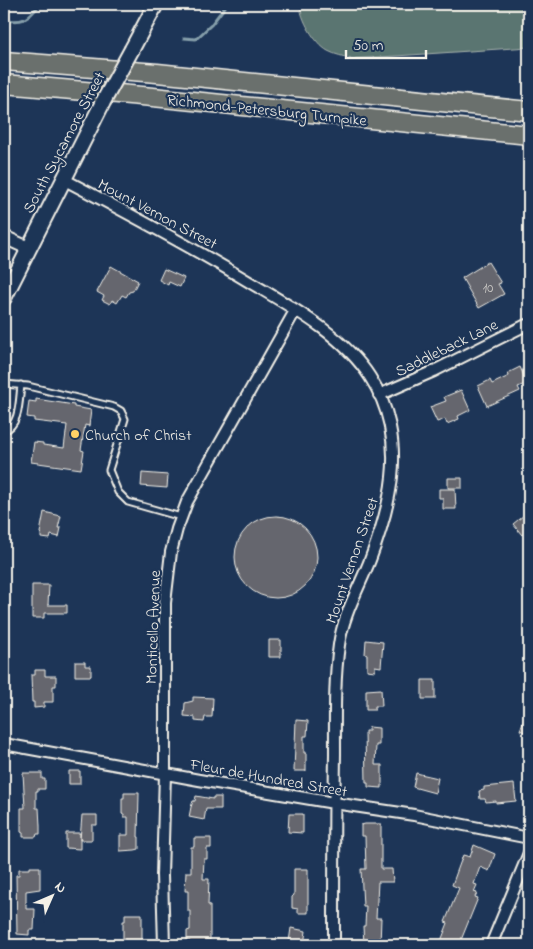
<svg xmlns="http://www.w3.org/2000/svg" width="533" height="949" font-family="'Indie Flower',sans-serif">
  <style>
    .green { fill: #5a7471; stroke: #a7b2ac }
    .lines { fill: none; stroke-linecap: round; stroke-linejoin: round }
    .stream { stroke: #869fab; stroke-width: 3 }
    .building { fill: #65666e; stroke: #f4f1e8 }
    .service-casing { stroke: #f4f1e8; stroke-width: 9 }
    .minor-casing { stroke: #f4f1e8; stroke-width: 14 }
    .tertiary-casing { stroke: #f4f1e8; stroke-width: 16 }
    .secondary-casing { stroke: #f4f1e8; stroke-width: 18 }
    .motorway-casing { stroke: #f4f1e8; stroke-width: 21 }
    .service { stroke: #1d3557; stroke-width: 5 }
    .minor { stroke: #1d3557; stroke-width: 10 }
    .tertiary { stroke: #1d3557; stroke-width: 12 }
    .secondary { stroke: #1d3557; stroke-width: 14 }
    .motorway { stroke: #6a706d; stroke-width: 18 }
    .secondary-bridge-casing { stroke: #f4f1e8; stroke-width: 18; stroke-linecap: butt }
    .secondary-bridge { stroke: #1d3557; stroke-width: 14 }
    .poi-dot { fill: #ffd166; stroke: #1d3557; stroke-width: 2 }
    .labels { text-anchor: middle; stroke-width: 4.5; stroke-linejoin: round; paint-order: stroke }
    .number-label { font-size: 14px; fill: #d0ceca }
    .street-label { font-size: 16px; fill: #f4f1e8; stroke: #1d3557 }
    .poi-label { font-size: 16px; fill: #f4f1e8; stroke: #1d3557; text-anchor: start }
  </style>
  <rect width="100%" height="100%" fill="#1d3557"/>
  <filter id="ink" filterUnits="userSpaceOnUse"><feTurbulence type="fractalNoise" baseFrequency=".02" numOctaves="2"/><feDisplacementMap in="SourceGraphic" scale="10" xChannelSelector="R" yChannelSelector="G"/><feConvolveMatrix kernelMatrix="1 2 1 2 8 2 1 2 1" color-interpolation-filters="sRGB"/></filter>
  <g filter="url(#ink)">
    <!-- green -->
    <path class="green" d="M300 4H529V47L351 59C344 56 335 55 328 51 315 44 300 18 300 4Z"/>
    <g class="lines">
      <!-- stream -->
      <path class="stream" d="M4 20C24 23 28 19 40 4
        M184 38 196 39 211 25 227 4"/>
    </g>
    <!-- building -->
    <path class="building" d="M488 262 501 283 498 284 504 294 479 308 462 278Z
      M111 266 138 281 133 291 129 292 126 297 122 295 117 303 112 300 110 304 102 300 104 296 97 292Z
      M164 269 184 278 180 287 169 282 168 285 159 280Z
      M520 367 527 383 518 387 520 391 487 406 478 386 490 380 492 384 509 376 508 373Z
      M461 390 470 410 458 416 459 419 447 424 445 419 437 422 430 407 446 401 444 397Z
      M36 399 74 405V407L91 410 89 426 85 425 81 450 84 451 81 469 31 462 34 442 43 443V445L64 448 67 425 34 421V418L27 417 29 401 36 402Z
      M142 473 168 475 167 488 141 486Z
      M448 478H462V488H448Z
      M439 489H455L456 509H443V498H439Z
      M529 511V529L522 535 513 524Z
      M44 512 61 516 58 528H61L59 537 51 535 50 539 41 538V534L40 533Z
      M235 557a41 41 0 1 1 82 0a41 41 0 1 1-82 0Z
      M32 585H49L48 605H67V613H44V618H32Z
      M269 640H281V657H269Z
      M366 640 383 642 381 667 375 666V671L367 670V655L365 654Z
      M75 662H85V666H91V676H75Z
      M35 670H45V676H56V686H53V702H44V707L34 708V702H32L31 675H35Z
      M422 680H435V699H422Z
      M381 689 382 706H375V710H366V690Z
      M193 697 213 698 212 717H205L204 722 195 721V717L184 716 185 703 193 701Z
      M529 707V734L520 730Z
      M296 720 308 721 307 736H304V753H306V771H294Z
      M369 727 379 728V745H376L375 765H382V788L368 787V783H366L365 731H369Z
      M69 771H80V784H69Z
      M23 773H42V779H45V789H38V791H36V808H39L40 826V834H37L36 837H23V833L21 832V808H25Z
      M416 773 438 778 435 793 413 787Z
      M514 784 516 801 496 803V801L486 802 485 799H480L479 791 484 790V787Z
      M124 793H139L138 837H139V849L135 850 120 851V835H128V817H124V814H122V798H124Z
      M196 796 213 799V797H221V809H206L204 820 189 817 191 807 193 801H195Z
      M289 814H303V833L288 832Z
      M82 815H97V825H92V840H80Z
      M365 824H381V869H392L393 882H378L376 918H381L380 945H364L363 926H365L366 906H363L361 869H366L365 836H361V825Z
      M66 833H80V849L66 848Z
      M194 838H211V848H207V859H204L203 879H209L208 905H210V940H206V943H190V941H187V931L190 930V911H188V891H185L186 872H191V847H194Z
      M474 845 495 854 489 871 480 867 474 884 477 885 474 892 477 893 475 897 478 898 459 945H450L441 941 448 923 445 922 459 888 452 885 463 855 470 857Z
      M30 867H40V889L26 891V909H35L34 930H29V935L17 934 16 875H19V869H30Z
      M294 869H308V913H298V909L292 908V897L294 895Z
      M125 914H142V945H123V921H125Z
      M291 928 306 931 304 944 289 942Z"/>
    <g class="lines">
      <!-- service casing -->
      <g class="service-casing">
        <path id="service" d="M4 384 28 386 114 407 121 411 125 419 109 470 118 492 128 502 181 517
          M4 431C20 425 19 401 21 385"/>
      </g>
      <!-- minor casing -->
      <g class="minor-casing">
        <path id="minor" d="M63 179C126 212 190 246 251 283 293 308 343 335 370 377 389 406 396 442 392 477 389 505 380 534 370 560 359 588 343 615 339 645 334 681 335 718 335 754 334 818 334 882 334 945
          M379 395 434 371 526 325
          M4 744 199 780 334 803 414 815 529 838
          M164 945 162 875 165 774V603L171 552 177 529 187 502 295 311
          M491 945 529 853"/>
      </g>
      <!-- tertiary casing -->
      <g class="tertiary-casing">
        <path id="tertiary" d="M4 237 28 248"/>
      </g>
      <!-- secondary casing -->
      <g class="secondary-casing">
        <path id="secondary" d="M132 49 156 4
          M4 298 103 102"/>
      </g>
      <!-- motorway casing -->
      <g class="motorway-casing">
        <path id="motorway" d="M4 61 157 73 529 111
          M4 84 153 97 529 135"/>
      </g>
      <!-- service -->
      <use href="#service" class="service"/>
      <!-- minor -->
      <use href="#minor" class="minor"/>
      <!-- tertiary -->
      <use href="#tertiary" class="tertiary"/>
      <!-- secondary -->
      <use href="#secondary" class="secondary"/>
      <!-- motorway -->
      <use href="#motorway" class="motorway"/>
      <!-- secondary-bridge casing -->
      <g class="secondary-bridge-casing">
        <path id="secondary-bridge" d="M103 102 132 49"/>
      </g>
      <!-- secondary-bridge -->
      <use href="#secondary-bridge" class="secondary-bridge"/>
    </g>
  </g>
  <!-- markers -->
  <circle class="poi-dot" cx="75" cy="434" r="5"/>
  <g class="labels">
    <!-- number labels -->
    <g class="number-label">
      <text x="488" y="292">10</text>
    </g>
    <!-- street labels -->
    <g class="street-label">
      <text transform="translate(267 109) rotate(6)" y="6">Richmond-Petersburg Turnpike</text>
      <text transform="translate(63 142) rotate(-62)" y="6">South Sycamore Street</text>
      <text transform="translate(158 213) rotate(28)" y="6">Mount Vernon Street</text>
      <text transform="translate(446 347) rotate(-26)" y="6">Saddleback Lane</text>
      <text transform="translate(351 560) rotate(-71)" y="6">Mount Vernon Street</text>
      <text transform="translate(152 627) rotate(-88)" y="6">Monticello Avenue</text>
      <text transform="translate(269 777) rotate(10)" y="6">Fleur de Hundred Street</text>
    </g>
    <!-- poi labels -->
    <g class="poi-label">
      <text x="85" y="440">Church of Christ</text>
    </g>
  </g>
  <!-- margin -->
  <rect width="533" height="949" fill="none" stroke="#1d3557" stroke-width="20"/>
  <rect x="10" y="10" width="513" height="929" fill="none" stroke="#f4f1e8" stroke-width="2" filter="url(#ink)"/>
  <!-- north arrow -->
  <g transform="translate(52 896) rotate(45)" stroke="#1d3557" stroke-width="4" paint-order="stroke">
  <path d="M0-4L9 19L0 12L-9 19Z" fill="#f4f1e8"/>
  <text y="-8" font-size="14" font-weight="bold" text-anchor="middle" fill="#f4f1e8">N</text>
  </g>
  <!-- scale -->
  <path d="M346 50v8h80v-8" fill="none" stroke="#f4f1e8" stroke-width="2.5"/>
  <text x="353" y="50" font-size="15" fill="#f4f1e8" stroke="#1d3557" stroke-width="4" paint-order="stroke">50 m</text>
</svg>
